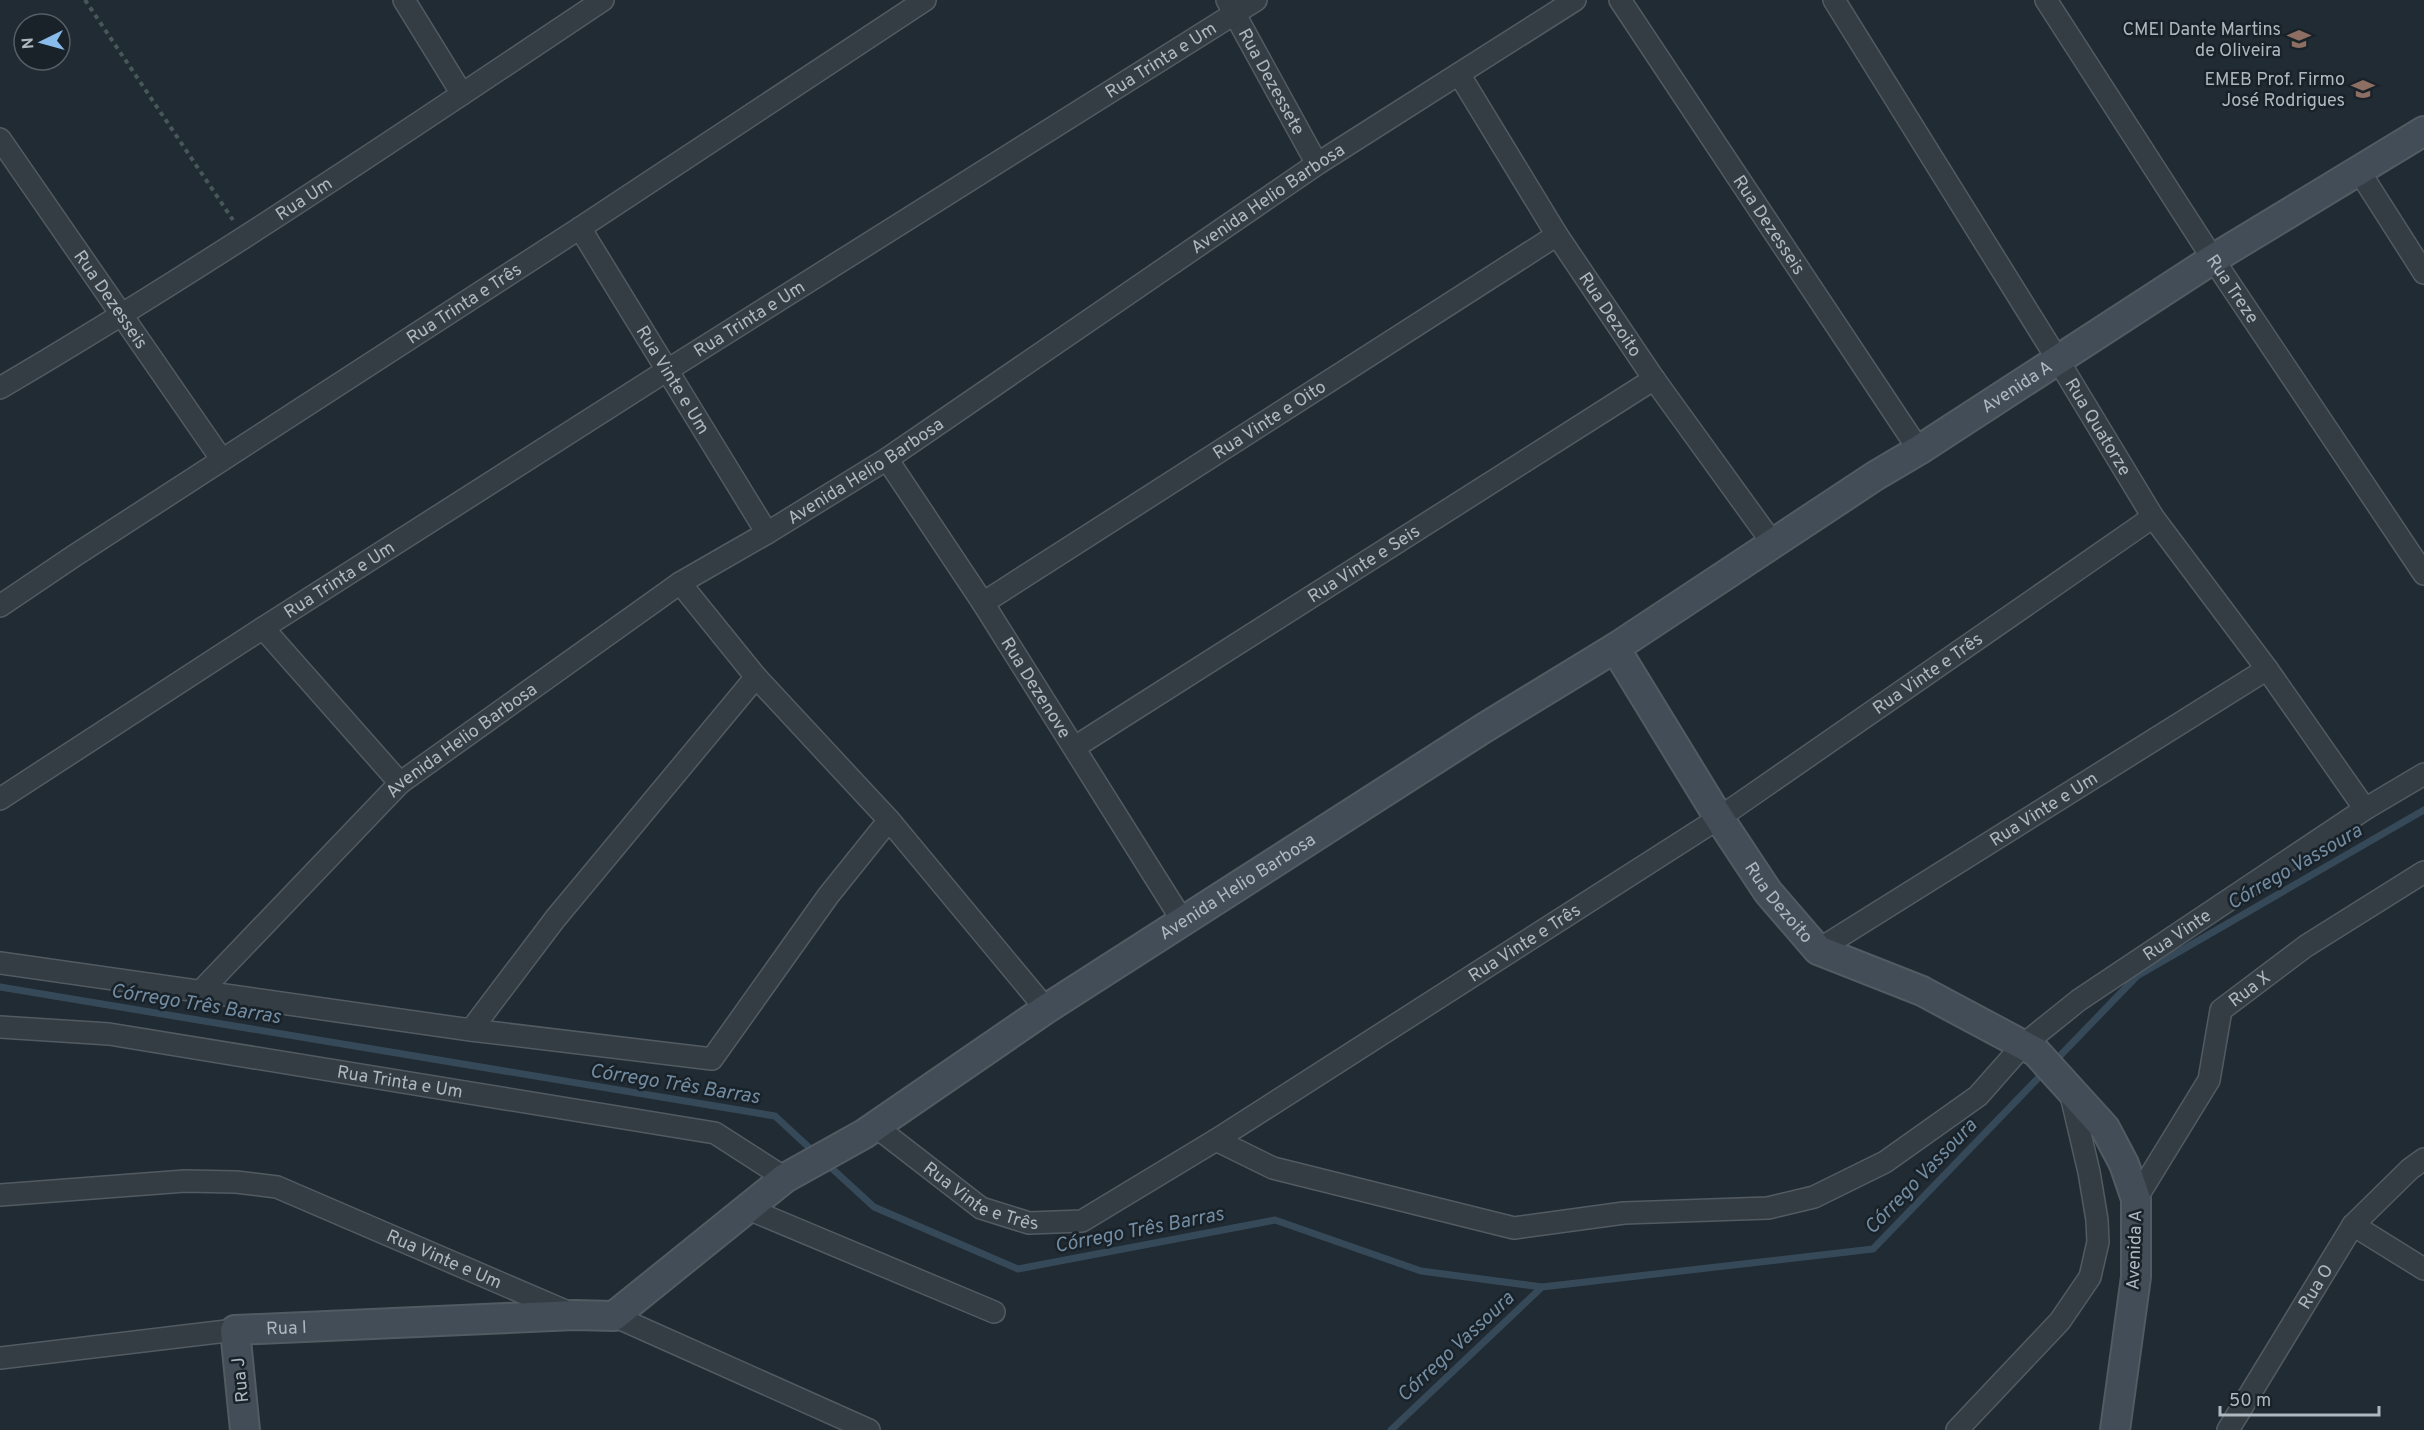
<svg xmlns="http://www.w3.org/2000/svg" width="2424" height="1430" font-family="Overpass,sans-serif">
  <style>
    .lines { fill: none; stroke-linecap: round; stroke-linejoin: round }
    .stream { stroke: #364959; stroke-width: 7 }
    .street-casing { stroke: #525b62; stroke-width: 24 }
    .secondary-casing { stroke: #525b62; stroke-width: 32 }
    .path { stroke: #465858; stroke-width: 4; stroke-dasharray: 4.5 4.5; stroke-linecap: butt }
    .street { stroke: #343d44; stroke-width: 21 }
    .secondary { stroke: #434d57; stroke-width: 28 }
    .labels { text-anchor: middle; stroke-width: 5; stroke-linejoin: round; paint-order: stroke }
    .poi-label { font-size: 18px; fill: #aeb8c1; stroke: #1a2229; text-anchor: end }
    .street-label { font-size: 18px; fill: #aeb8c1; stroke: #1a2229 }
    .water-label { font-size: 20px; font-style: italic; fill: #728ca2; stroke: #1a2229 }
  </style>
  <rect width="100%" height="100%" fill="#212b33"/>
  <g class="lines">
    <!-- stream -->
    <path class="stream" d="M0 987 775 1116 815 1153
      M2055 1061 2137 976 2424 810
      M826 1163 874 1207 1018 1269 1275 1220 1421 1271 1542 1287 1873 1249 2045 1071
      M1391 1430 1542 1287"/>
    <!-- street casing -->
    <g class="street-casing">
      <g id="street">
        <path d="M404 0 462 94"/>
        <path id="s1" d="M1227 0 1317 164"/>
        <path id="s2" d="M1620 0 1919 450"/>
        <path id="s3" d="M1834 0 2058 360 2153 517 2267 669 2365 809"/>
        <path id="s4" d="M2046 0 2213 259 2424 574"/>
        <path id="s5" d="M1459 74 1557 235 1654 379 1774 545"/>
        <path id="s6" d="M0 139 222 460"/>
        <path d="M2359 171 2424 273"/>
        <path id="s7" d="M580 228 767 533"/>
        <path id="s8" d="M0 388C206 267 404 133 603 0"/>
        <path id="s9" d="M887 459 983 603 1182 920"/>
        <path d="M680 583 756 677 889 820 1046 1009"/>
        <path id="s10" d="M983 603 1557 235"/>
        <path id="s11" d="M0 606 74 556 580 228 925 0"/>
        <path d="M263 628 400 783"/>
        <path id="s12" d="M1075 747 1654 379"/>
        <path id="s13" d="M0 799 263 628 666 371 1256 0"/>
        <path id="s14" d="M1818 950 2267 669"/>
        <path d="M0 963 471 1030 712 1059 828 896 889 820"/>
        <path id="s15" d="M200 992 400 783 680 583 767 533 887 459 1317 164 1575 0"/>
        <path id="s16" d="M0 1027 109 1034 715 1133 785 1178"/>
        <path d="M471 1030 555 919 756 677"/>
        <path id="s17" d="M875 1126 981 1208 1029 1223 1082 1221 1216 1140 1719 818 2153 517"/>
        <path id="s18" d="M1216 1140 1273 1168 1514 1228 1624 1213 1768 1208 1814 1197 1885 1162 1978 1096 2023 1045 2079 1000 2365 809 2424 774"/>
        <path id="s19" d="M0 1195 185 1181 236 1182 277 1187 570 1313"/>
        <path id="s20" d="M2136 1199 2209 1080 2221 1010 2306 946 2424 872"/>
        <path d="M746 1208 994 1312"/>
        <path d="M2353 1225 2424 1269"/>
        <path d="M614 1316 869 1430"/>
        <path d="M0 1358 235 1330"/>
        <path d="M1957 1430 2060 1321 2090 1277 2098 1242 2097 1220 2089 1172 2070 1091"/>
        <path id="s21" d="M2228 1430 2353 1225 2410 1169 2424 1159"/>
      </g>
    </g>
    <!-- secondary casing -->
    <g class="secondary-casing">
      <g id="secondary">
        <path id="s22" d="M1615 648 1719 818 1768 892 1818 950 1922 991 2036 1052 2105 1128 2124 1164 2136 1199V1277L2115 1430"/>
        <path id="s23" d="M245 1430 235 1330 575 1315 614 1316 785 1178 864 1134 1046 1009 1484 728 1615 648 1875 476 1919 450 2213 259 2424 131"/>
      </g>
    </g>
    <!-- path -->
    <path class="path" d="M85 0 233 220"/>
    <!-- street -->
    <use href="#street" class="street"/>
    <!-- secondary -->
    <use href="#secondary" class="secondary"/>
  </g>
  <!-- icons -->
  <defs>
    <g id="school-bare" transform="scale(1.8)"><path d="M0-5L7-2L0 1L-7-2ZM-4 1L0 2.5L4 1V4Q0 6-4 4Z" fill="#8d6e63" stroke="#1a2229" stroke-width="2.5" paint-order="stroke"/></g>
  </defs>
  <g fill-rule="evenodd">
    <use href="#school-bare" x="2299" y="39"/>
    <use href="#school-bare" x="2363" y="89"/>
  </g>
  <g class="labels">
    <!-- poi labels -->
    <g class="poi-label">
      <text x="2281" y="35">CMEI Dante Martins<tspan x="2281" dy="21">de Oliveira</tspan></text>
      <text x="2345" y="85">EMEB Prof. Firmo<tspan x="2345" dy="21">José Rodrigues</tspan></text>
    </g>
    <!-- street labels -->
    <g class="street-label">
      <text dy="6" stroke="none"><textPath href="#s13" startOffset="1376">Rua Trinta e Um</textPath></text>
      <text dy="6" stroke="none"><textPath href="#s1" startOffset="93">Rua Dezessete</textPath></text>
      <text dy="6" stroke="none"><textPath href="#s15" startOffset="1336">Avenida Helio Barbosa</textPath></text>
      <text dy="6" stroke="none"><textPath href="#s8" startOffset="358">Rua Um</textPath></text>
      <text dy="6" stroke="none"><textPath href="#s2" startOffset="270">Rua Dezesseis</textPath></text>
      <text dy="6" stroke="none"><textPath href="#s4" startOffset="344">Rua Treze</textPath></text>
      <text dy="6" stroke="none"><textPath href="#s6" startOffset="195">Rua Dezesseis</textPath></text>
      <text dy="6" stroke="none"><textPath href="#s11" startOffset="554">Rua Trinta e Três</textPath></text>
      <text dy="6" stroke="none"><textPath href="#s5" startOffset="284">Rua Dezoito</textPath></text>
      <text dy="6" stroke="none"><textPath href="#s13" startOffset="890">Rua Trinta e Um</textPath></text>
      <text dy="6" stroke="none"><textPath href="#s7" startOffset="178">Rua Vinte e Um</textPath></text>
      <text dy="6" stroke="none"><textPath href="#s23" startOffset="2164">Avenida A</textPath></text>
      <text dy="6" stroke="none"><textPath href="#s10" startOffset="340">Rua Vinte e Oito</textPath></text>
      <text dy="6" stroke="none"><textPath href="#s3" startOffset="502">Rua Quatorze</textPath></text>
      <text dy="6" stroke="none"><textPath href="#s15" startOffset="850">Avenida Helio Barbosa</textPath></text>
      <text dy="6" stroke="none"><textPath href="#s12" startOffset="342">Rua Vinte e Seis</textPath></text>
      <text dy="6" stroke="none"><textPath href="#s13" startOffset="404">Rua Trinta e Um</textPath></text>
      <text dy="6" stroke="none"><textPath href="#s17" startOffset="1245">Rua Vinte e Três</textPath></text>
      <text dy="6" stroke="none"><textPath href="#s9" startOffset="273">Rua Dezenove</textPath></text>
      <text dy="6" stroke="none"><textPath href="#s15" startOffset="364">Avenida Helio Barbosa</textPath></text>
      <text dy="6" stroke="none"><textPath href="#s14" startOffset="266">Rua Vinte e Um</textPath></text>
      <text dy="6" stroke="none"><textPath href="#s23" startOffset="1238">Avenida Helio Barbosa</textPath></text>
      <text dy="6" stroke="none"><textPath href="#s22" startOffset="303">Rua Dezoito</textPath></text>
      <text dy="6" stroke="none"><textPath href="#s18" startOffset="1065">Rua Vinte</textPath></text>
      <text dy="6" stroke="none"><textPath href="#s17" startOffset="760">Rua Vinte e Três</textPath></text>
      <text dy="6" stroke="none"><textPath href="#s20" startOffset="246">Rua X</textPath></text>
      <text dy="6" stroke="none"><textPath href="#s16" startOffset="404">Rua Trinta e Um</textPath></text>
      <text dy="6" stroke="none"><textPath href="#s17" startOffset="129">Rua Vinte e Três</textPath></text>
      <text transform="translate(2134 1250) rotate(-88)" y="6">Avenida A</text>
      <text dy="6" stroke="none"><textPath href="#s19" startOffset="460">Rua Vinte e Um</textPath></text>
      <text dy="6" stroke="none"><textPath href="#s21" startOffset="168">Rua O</textPath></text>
      <text dy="6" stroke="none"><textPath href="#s23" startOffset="152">Rua I</textPath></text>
      <text transform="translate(240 1380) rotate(-96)" y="6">Rua J</text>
    </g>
    <!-- water labels -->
    <g class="water-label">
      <text transform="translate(2294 866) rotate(-30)" y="7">Córrego Vassoura</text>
      <text transform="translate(196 1003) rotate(9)" y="7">Córrego Três Barras</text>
      <text transform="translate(675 1083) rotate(9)" y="7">Córrego Três Barras</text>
      <text transform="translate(1920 1176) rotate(-46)" y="7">Córrego Vassoura</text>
      <text transform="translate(1139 1229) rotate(-11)" y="7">Córrego Três Barras</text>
      <text transform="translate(1455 1346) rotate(-43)" y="7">Córrego Vassoura</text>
    </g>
  </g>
  <!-- north arrow -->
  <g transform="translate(42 42) rotate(265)"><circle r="28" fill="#1a2229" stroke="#555e66" stroke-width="1.5"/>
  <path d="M0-4.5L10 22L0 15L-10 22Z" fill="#89bbeb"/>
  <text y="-9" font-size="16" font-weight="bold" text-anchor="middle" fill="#aeb8c1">N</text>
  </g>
  <!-- scale -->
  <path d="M2220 1406v9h159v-9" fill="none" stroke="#aeb8c1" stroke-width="3"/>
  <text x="2229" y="1406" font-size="18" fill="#aeb8c1" stroke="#1a2229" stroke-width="4.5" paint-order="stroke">50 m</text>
</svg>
